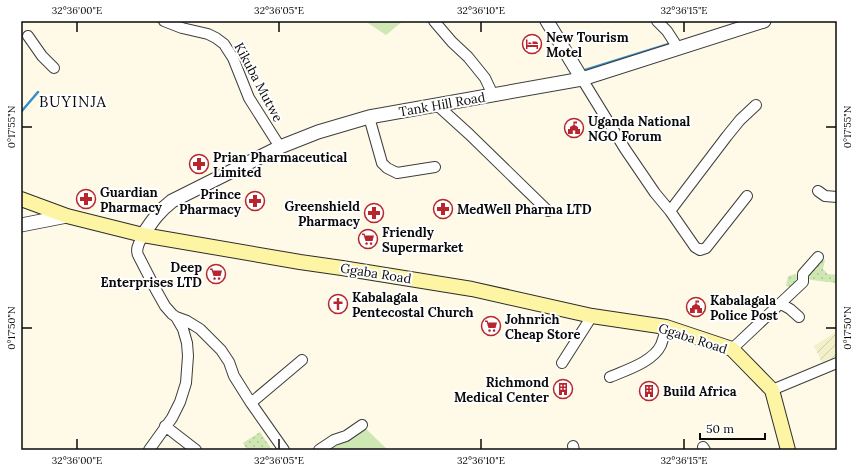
<svg xmlns="http://www.w3.org/2000/svg" width="858" height="471" font-family="Lora,serif">
  <style>
    .farmland { fill: url(#farmland-furrows) }
    .grass { fill: url(#grass-dots) }
    .park { fill: #cee7b3 }
    .lines { fill: none; stroke-linecap: round; stroke-linejoin: round }
    .stream { stroke: #368ec9; stroke-width: 2.5 }
    .minor-casing { stroke: #3d3d3d; stroke-width: 12 }
    .tertiary-casing { stroke: #3d3d3d; stroke-width: 15 }
    .secondary-casing { stroke: #2c2c2c; stroke-width: 16 }
    .minor { stroke: #fff; stroke-width: 10 }
    .tertiary { stroke: #fff; stroke-width: 13 }
    .secondary { stroke: #fdf4a4; stroke-width: 14 }
    .ticks { fill: none; stroke: #0a0a0a; stroke-width: 1.5 }
    .labels { text-anchor: middle; stroke-width: 4; stroke-linejoin: round; paint-order: stroke }
    .poi-label { font-size: 13px; font-weight: bold; fill: #0a0a0a; stroke: #fff; text-anchor: start }
    .street-label { font-size: 13px; fill: #0a0a0a; stroke: #fff }
    .quarter-label { font-size: 15px; letter-spacing: 1px; fill: #0a0a0a; stroke: #fff }
    .neatline { fill: none; stroke: #0a0a0a; stroke-width: 1.5 }
    .ticks-label { font-size: 10px; text-anchor: middle; fill: #0a0a0a }
  </style>
  <defs>
    <pattern id="farmland-furrows" width="10" height="10" patternUnits="userSpaceOnUse"><rect width="10" height="10" fill="#f3f0c9"/><path d="M-1 1l2-2M0 10L10 0M9 11l2-2" fill="none" stroke="#cfccab"/></pattern>
    <pattern id="grass-dots" width="8" height="8" patternUnits="userSpaceOnUse"><rect width="8" height="8" fill="#cee7b3"/><path d="M2 2h.1M6 6h.1" fill="none" stroke="#b0c599" stroke-width="1.8" stroke-linecap="round"/></pattern>
  </defs>
  <rect width="100%" height="100%" fill="#fffae7"/>
  <!-- farmland -->
  <path class="farmland" d="M837 331V356L822 363 814 346Z"/>
  <!-- grass -->
  <path class="grass" d="M820 258 825 260 823 269 828 274 837 275V283L811 280 805 276Z
    M796 274 798 278 790 287 786 286 788 276Z
    M260 432 272 450H247L243 443Z"/>
  <!-- park -->
  <path class="park" d="M365 21H403L386 35Z
    M365 428 388 450H330Z"/>
  <g class="lines">
    <!-- stream -->
    <path class="stream" d="M585 70 672 43
      M21 112 38 92"/>
    <!-- minor casing -->
    <g class="minor-casing">
      <path id="minor" d="M164 21 182 28 208 34 216 38 224 44 233 58 249 98 280 147
        M434 21 452 42 468 57 485 78 493 95
        M657 21 667 31 678 48
        M28 36 42 56 54 68
        M582 79 625 149 655 193 670 211 695 247 700 250 706 248 747 196
        M437 105 469 134 548 211
        M369 117 382 163 387 168 397 173 435 167
        M818 191 825 196 837 197
        M670 211 727 136 740 120 756 105
        M143 235C140 242 135 248 138 255L156 290 165 306 172 314 176 317 183 329 187 343 188 356 186 383 180 402 172 418 149 450
        M781 304 790 309 799 317
        M176 317 187 321 200 329 221 350 229 362 234 376 251 403 284 450
        M732 349 803 282V274L818 257
        M562 363 592 316
        M610 377C626 370 653 362 661 345 663 340 665 333 666 327
        M772 390 837 363
        M251 403 302 360
        M165 426 196 450
        M573 446 574 450
        M703 447 705 450
        M319 450 334 440 346 436 362 425"/>
    </g>
    <!-- tertiary casing -->
    <g class="tertiary-casing">
      <path id="tertiary" d="M547 21 582 79
        M21 225 67 216
        M143 235C152 221 159 211 172 201L280 147 318 132 369 117 582 79 764 21"/>
    </g>
    <!-- secondary casing -->
    <g class="secondary-casing">
      <path id="secondary" d="M21 199 67 216 143 235 300 262 342 268 472 289 592 316 666 327 732 349 772 390 788 450"/>
    </g>
    <!-- minor -->
    <use href="#minor" class="minor"/>
    <!-- tertiary -->
    <use href="#tertiary" class="tertiary"/>
    <!-- secondary -->
    <use href="#secondary" class="secondary"/>
  </g>
  <!-- ticks -->
  <path class="ticks" d="M77 22V32M279 22V32M481 22V32M684 22V32M22 127H32M826 127H836M22 328H32M826 328H836M77 439V449M279 439V449M481 439V449M684 439V449"/>
  <!-- icons -->
  <defs>
    <g id="hotel-ring" transform="scale(1)"><circle r="9.5" fill="#fff" stroke="#b6262c" stroke-width="1.5"/><path d="M-6-4.5h1.5V1H6V5H4.5V3h-9V5H-6ZM-4 0a1.8 1.8 0 1 1 3.6 0ZM.5 0V-2.5h3Q6-2.5 6 0Z" fill="#b6262c"/></g>
    <g id="civic-ring" transform="scale(1)"><circle r="9.5" fill="#fff" stroke="#b6262c" stroke-width="1.5"/><path d="M-.6-6.5H3V-4.5H.6V-3L4-1V1h2V6H-6V1h2V-1L-.6-3ZM-1.2 2.5V6h2.4V2.5Z" fill="#b6262c"/></g>
    <g id="pharmacy-ring" transform="scale(1)"><circle r="9.5" fill="#fff" stroke="#b6262c" stroke-width="1.5"/><path d="M-2-6h4v4h4v4h-4v4h-4v-4h-4v-4h4Z" fill="#b6262c"/></g>
    <g id="supermarket-ring" transform="scale(1)"><circle r="9.5" fill="#fff" stroke="#b6262c" stroke-width="1.5"/><path d="M-6-5.5h2.5l.6 2H6L4.5 2H-2.5L-4.4-4H-6ZM-1.5 3.2a1.3 1.3 0 1 0 .1 0ZM3 3.2a1.3 1.3 0 1 0 .1 0Z" fill="#b6262c"/></g>
    <g id="church-ring" transform="scale(1)"><circle r="9.5" fill="#fff" stroke="#b6262c" stroke-width="1.5"/><path d="M-1.2-6h2.4v3.5h3.3v2.4h-3.3V6h-2.4V-.1h-3.3v-2.4h3.3Z" fill="#b6262c"/></g>
    <g id="building-ring" transform="scale(1)"><circle r="9.5" fill="#fff" stroke="#b6262c" stroke-width="1.5"/><path d="M-4-6H4V6H1V3H-1V6H-4ZM-2.5-4.3h1.7v1.8h-1.7ZM.8-4.3h1.7v1.8H.8ZM-2.5-1h1.7V.8h-1.7ZM.8-1h1.7V.8H.8Z" fill="#b6262c"/></g>
  </defs>
  <g fill-rule="evenodd">
    <use href="#hotel-ring" x="532" y="44"/>
    <use href="#civic-ring" x="574" y="128"/>
    <use href="#pharmacy-ring" x="199" y="164"/>
    <use href="#pharmacy-ring" x="86" y="199"/>
    <use href="#pharmacy-ring" x="255" y="201"/>
    <use href="#pharmacy-ring" x="443" y="209"/>
    <use href="#pharmacy-ring" x="374" y="213"/>
    <use href="#supermarket-ring" x="368" y="239"/>
    <use href="#supermarket-ring" x="216" y="274"/>
    <use href="#church-ring" x="338" y="304"/>
    <use href="#civic-ring" x="696" y="307"/>
    <use href="#supermarket-ring" x="491" y="326"/>
    <use href="#building-ring" x="563" y="389"/>
    <use href="#building-ring" x="649" y="391"/>
  </g>
  <g class="labels">
    <!-- poi labels -->
    <g class="poi-label">
      <text x="546" y="42">New Tourism<tspan x="546" dy="15">Motel</tspan></text>
      <text x="588" y="126">Uganda National<tspan x="588" dy="15">NGO Forum</tspan></text>
      <text x="213" y="162">Prian Pharmaceutical<tspan x="213" dy="15">Limited</tspan></text>
      <text x="100" y="197">Guardian<tspan x="100" dy="15">Pharmacy</tspan></text>
      <text x="241" y="199" text-anchor="end">Prince<tspan x="241" dy="15">Pharmacy</tspan></text>
      <text x="360" y="211" text-anchor="end">Greenshield<tspan x="360" dy="15">Pharmacy</tspan></text>
      <text x="457" y="214">MedWell Pharma LTD</text>
      <text x="382" y="237">Friendly<tspan x="382" dy="15">Supermarket</tspan></text>
      <text x="202" y="272" text-anchor="end">Deep<tspan x="202" dy="15">Enterprises LTD</tspan></text>
      <text x="352" y="302">Kabalagala<tspan x="352" dy="15">Pentecostal Church</tspan></text>
      <text x="710" y="305">Kabalagala<tspan x="710" dy="15">Police Post</tspan></text>
      <text x="505" y="324">Johnrich<tspan x="505" dy="15">Cheap Store</tspan></text>
      <text x="549" y="387" text-anchor="end">Richmond<tspan x="549" dy="15">Medical Center</tspan></text>
      <text x="663" y="396">Build Africa</text>
    </g>
    <!-- street labels -->
    <g class="street-label">
      <text transform="translate(259 82) rotate(62)" y="5">Kikuba Mutwe</text>
      <text transform="translate(442 104) rotate(-10)" y="5">Tank Hill Road</text>
      <text transform="translate(376 273) rotate(9)" y="5">Ggaba Road</text>
      <text transform="translate(693 338) rotate(18)" y="5">Ggaba Road</text>
    </g>
    <!-- quarter labels -->
    <g class="quarter-label">
      <text x="73" y="107">BUYINJA</text>
    </g>
  </g>
  <!-- border -->
  <rect width="858" height="471" fill="none" stroke="#ffffff" stroke-width="44"/>
  <!-- scale -->
  <path d="M700 433v6h65v-6" fill="none" stroke="#0a0a0a" stroke-width="2"/>
  <text x="706" y="433" font-size="12" fill="#0a0a0a" stroke="#ffffff" stroke-width="3" paint-order="stroke">50 m</text>
  <rect x="22" y="22" width="814" height="427" class="neatline"/>
  <g class="ticks-label">
    <text x="77" y="14">32°36'00"E</text>
    <text x="279" y="14">32°36'05"E</text>
    <text x="481" y="14">32°36'10"E</text>
    <text x="684" y="14">32°36'15"E</text>
    <text transform="translate(11 127) rotate(-90)" y="4">0°17'55"N</text>
    <text transform="translate(847 127) rotate(-90)" y="4">0°17'55"N</text>
    <text transform="translate(11 328) rotate(-90)" y="4">0°17'50"N</text>
    <text transform="translate(847 328) rotate(-90)" y="4">0°17'50"N</text>
    <text x="77" y="464">32°36'00"E</text>
    <text x="279" y="464">32°36'05"E</text>
    <text x="481" y="464">32°36'10"E</text>
    <text x="684" y="464">32°36'15"E</text>
  </g>
</svg>
